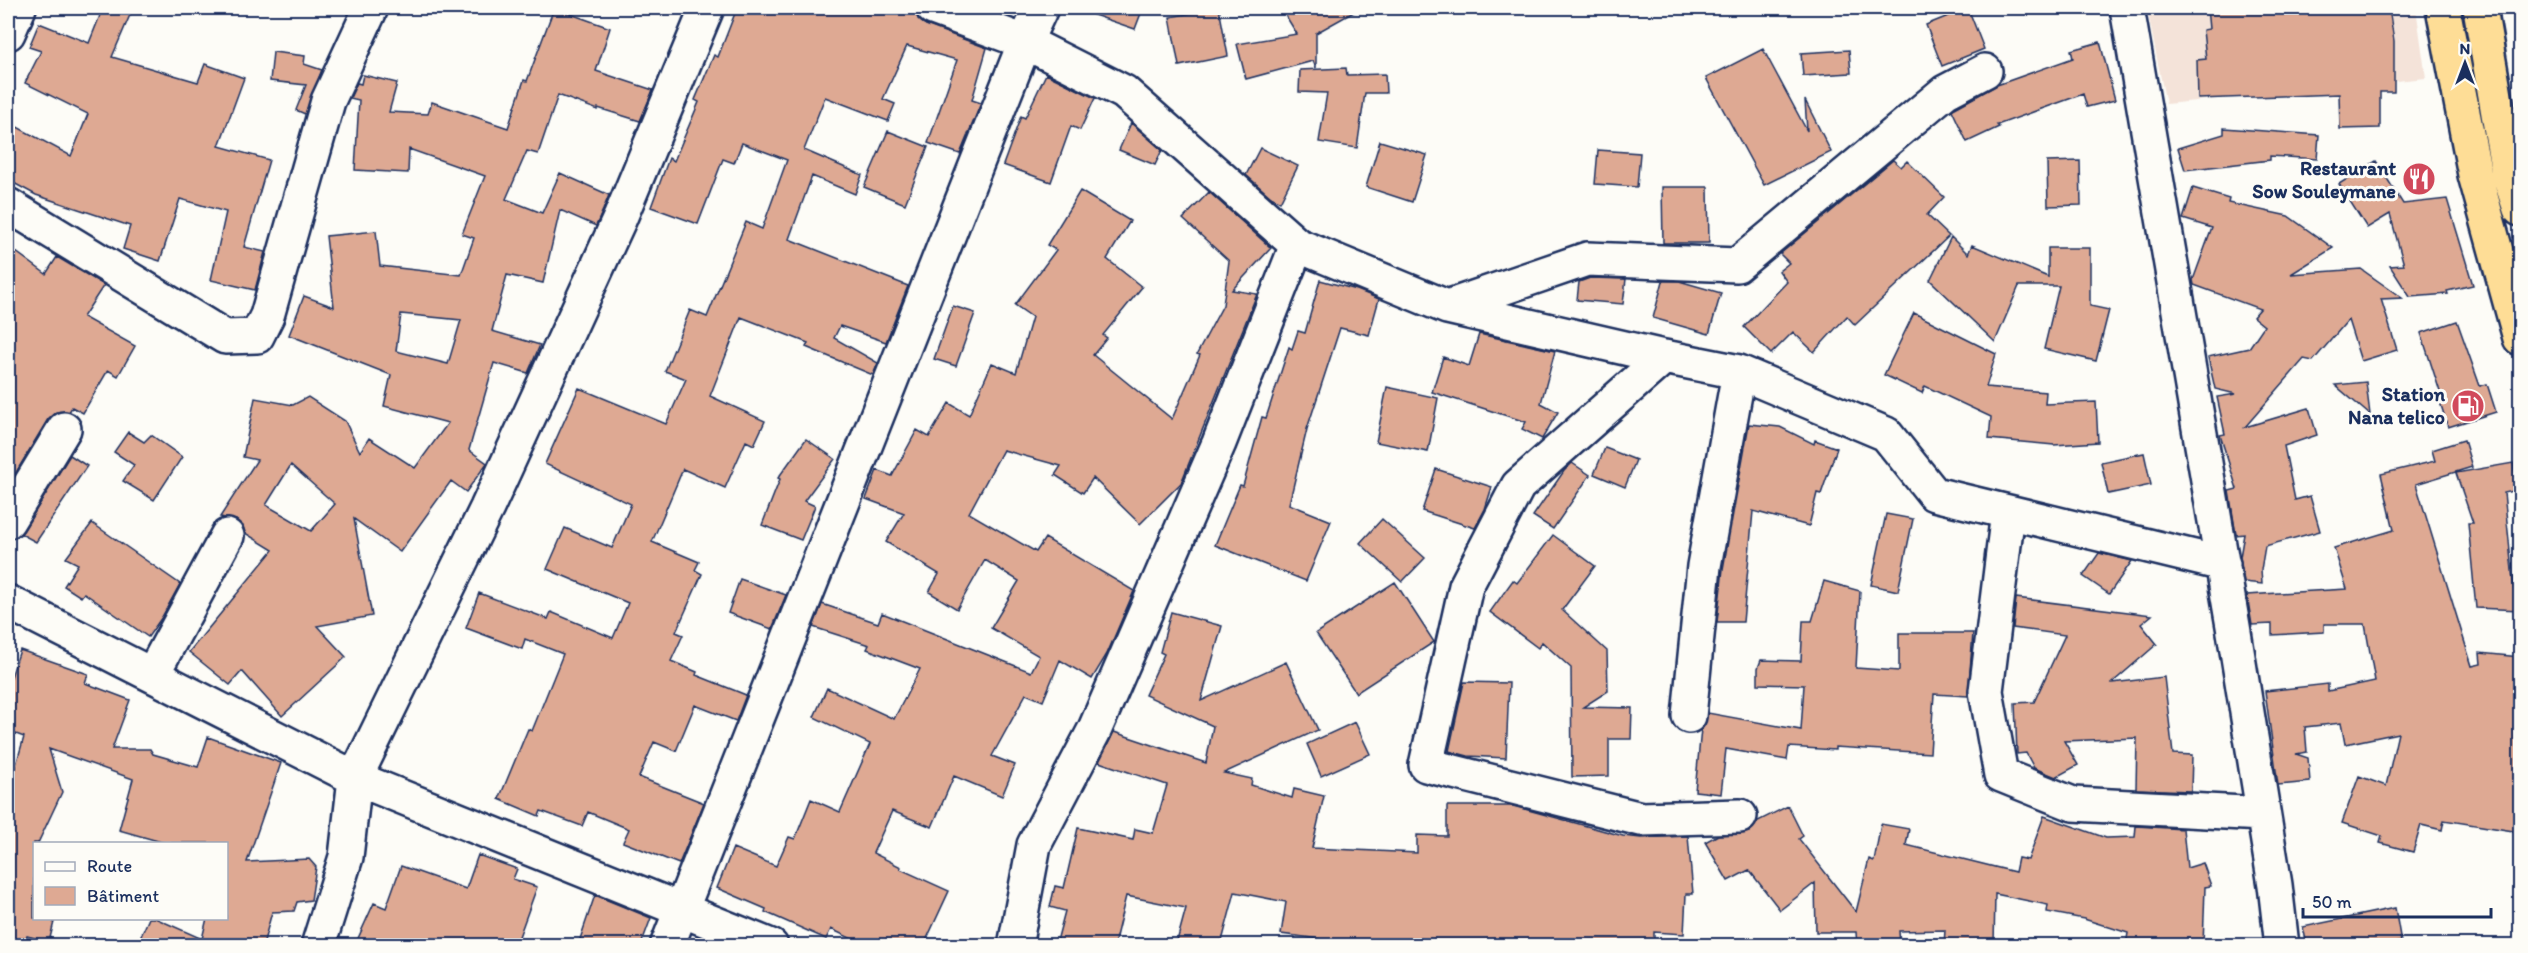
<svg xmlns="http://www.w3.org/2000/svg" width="2528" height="953" font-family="Itim,sans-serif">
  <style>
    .built { fill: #f4e3d9 }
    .building { fill: #dea993; stroke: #1b2f5e; stroke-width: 1.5; fill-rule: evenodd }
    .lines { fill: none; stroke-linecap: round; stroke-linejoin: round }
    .minor-casing { stroke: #1b2f5e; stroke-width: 38 }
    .highway-casing { stroke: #1b2f5e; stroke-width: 38 }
    .minor { stroke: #fdfcf7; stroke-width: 33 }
    .highway { stroke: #fedd96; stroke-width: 33 }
    .labels { text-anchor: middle; stroke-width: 6; stroke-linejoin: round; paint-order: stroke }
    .poi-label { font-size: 20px; font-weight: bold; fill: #1b2f5e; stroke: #fdfcf7; text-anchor: end }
  </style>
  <rect width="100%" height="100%" fill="#fdfcf7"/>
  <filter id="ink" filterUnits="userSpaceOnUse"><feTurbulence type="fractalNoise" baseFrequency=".0167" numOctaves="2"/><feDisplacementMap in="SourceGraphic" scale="12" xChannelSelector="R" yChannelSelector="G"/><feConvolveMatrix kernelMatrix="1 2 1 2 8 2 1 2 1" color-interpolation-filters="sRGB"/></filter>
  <g filter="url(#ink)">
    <!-- built -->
    <path class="built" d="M2147 8H2416L2426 78 2166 104Z"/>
    <!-- building -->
    <path class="building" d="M103 8H133L112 57 198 82 205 64 244 78 219 146 269 160 244 247 265 252 255 290 211 280 226 212 180 199 160 261 123 249 130 226 36 195 8 180V122L71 156 88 114 25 83 41 51 29 47 39 23 89 43Z
      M554 8 610 28 596 71 653 90 640 121 598 108V110L558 95 538 154 527 151 506 199 542 213 560 173 609 195 603 210 596 226 560 210 543 283 507 275 492 331 540 345 528 373 494 363 469 450 487 463 466 492 451 481 400 552 354 519 372 616 317 626 346 657 282 716 242 671 230 685 189 652 273 550 245 533 243 526 236 520 220 517 257 460 243 457 255 398 293 405 308 397 345 421 360 452 369 438 415 468 448 423 384 406 391 375 289 335 304 296 334 307 326 236 376 231 380 266 461 275 474 238 462 234 485 176 409 149 408 173 355 170 359 100 350 98 357 83 361 84 363 75 397 83 389 112 428 114 432 102 508 128 524 80 527 81ZM401 314 461 320 448 364 396 351ZM291 465 335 504 311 531 266 505Z
      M737 8H915L918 19 926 25 987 48 972 100 981 103 960 154 928 143 957 60 907 46 883 99 895 104 888 121 825 97 804 150 862 175 855 194 812 176 789 239 908 286 886 342 840 326 834 338 878 363 873 375 806 347 808 343 741 317 710 396 765 421 754 445 746 441 725 488 683 469 652 542 699 562 695 570 702 574 676 632 683 635 671 661 697 672 696 675 746 695 736 721 695 705 676 751 654 742 639 777 704 803 679 864 623 842 629 829 588 812 582 826 541 811 539 816 499 799 528 729 532 731 563 654 525 639 522 649 466 628 479 593 548 619 551 612 613 638 628 603 547 569 565 528 612 548 631 504 545 464 579 388 666 424 686 379 665 371 690 310 707 317 746 222 762 229 787 160 742 143 734 163 723 159 698 224 651 207 669 158 674 161 699 102 695 100 714 55 718 57Z
      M1082 8H1143L1135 29 1082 11Z
      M1219 8 1228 56 1179 66 1170 17Z
      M1281 8H1361L1316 33V68L1313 61 1246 79 1237 44 1297 34Z
      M1968 8 1984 49 1942 66 1926 25Z
      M2207 8H2389L2394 41V92H2380V128L2340 129 2339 94 2198 99 2197 60 2206 59 2203 30 2209 29Z
      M2100 42 2115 100 2087 107 2083 94 1997 125 1999 127 1967 142 1952 110 1955 108 1997 85 2073 58 2071 50Z
      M1763 49 1807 131 1805 100 1831 152 1764 185 1706 78Z
      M1849 50 1851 73 1803 76 1801 53Z
      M273 52 305 56 304 64 322 70 305 114 296 110 306 85 270 81Z
      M1346 68 1347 75 1385 74 1386 93H1365L1357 148 1319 142 1327 93 1299 92 1300 70Z
      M1046 74 1095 98 1080 130 1071 126 1051 182 1003 165 1021 116 1025 118Z
      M1131 123 1162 150 1155 165 1119 150Z
      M2224 128 2319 135 2317 159 2270 156V160L2185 170 2178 148 2224 134Z
      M888 131 928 147 905 204 864 187Z
      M1380 141 1427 155 1412 202 1366 187Z
      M1260 148 1298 166 1280 202 1271 197 1246 175Z
      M1598 150 1640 153 1637 187 1595 184Z
      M1893 160 1901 167 1907 161 1944 197 1927 215 1949 236 1855 325 1847 316 1814 352 1793 332 1771 354 1744 327 1787 282 1779 271 1789 263 1780 254Z
      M2080 161 2081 205 2048 206 2047 162Z
      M2376 161 2403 204 2447 199 2473 285 2447 291 2448 294 2410 297 2390 266 2404 265 2390 214 2367 228 2339 184Z
      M1662 187H1708L1709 243H1663Z
      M2193 188 2229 199 2228 203 2288 216 2333 248 2291 274 2361 269 2402 298 2381 299 2397 350 2361 361 2348 320 2313 361 2304 359 2245 427 2309 408 2317 435 2284 446 2295 500 2310 496 2320 531 2265 546 2261 570 2262 584 2244 582 2240 557 2244 534 2236 535 2229 491 2237 489 2220 435 2225 434 2217 397 2236 394 2215 389 2208 357 2249 348 2264 326 2253 317 2260 309 2194 285 2193 280 2212 228 2183 219Z
      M1080 191 1130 221 1107 259 1142 287 1103 335 1107 338 1093 355 1172 419 1200 355 1197 354 1223 305 1229 261 1183 219 1209 192 1271 248 1232 290 1257 294 1181 483 1140 524 1093 478 1083 493 1055 475 1061 466 1003 450 969 513 1036 552 1045 538 1134 591 1107 654 1092 679 1060 660 1043 701 1026 694 992 756 1015 765 1002 796 954 776 932 827 892 811 873 853 901 867 900 869 949 891 924 945H865L831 929 826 939 765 912 766 909 717 888 733 848 776 866 789 837 795 839 811 799 840 812 870 744 814 717 827 688 894 719 920 669 867 649 869 645 813 627 822 604 878 623 882 613 1031 672 1039 656 991 628 1019 581 985 560 957 609 929 592 939 574 886 542 904 513 866 499 877 470 892 476 917 430 929 437 949 403 969 415 992 363 1016 373 1032 317 1015 305 1056 250 1047 245Z
      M1951 237 1968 254 1972 245 2048 277V248H2090V306L2109 310 2096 361 2044 349 2059 286H2019L1995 342 1930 280Z
      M8 246 46 274 57 257 104 285 83 317 135 346 118 376 108 370 83 413 72 407 69 412H56L48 419 8 486Z
      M1590 278 1626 279 1623 304 1577 300 1579 282Z
      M1320 280 1357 290 1379 299 1369 335 1340 328 1307 429 1289 504 1331 521 1306 581 1215 545 1240 485 1243 486 1262 417 1266 418 1289 347 1292 349 1298 331 1305 333Z
      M1663 281H1679L1721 293 1709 334 1653 318Z
      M953 306 975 313 956 366 934 359Z
      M1914 313 1996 354 1986 387 2046 392 2045 404 2096 402 2098 442 2054 445 1989 439 1991 417 1925 386 1922 393 1884 375Z
      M2457 321 2480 386 2487 384 2496 412 2448 427 2439 399 2442 398 2421 333Z
      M1479 334 1555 351 1541 403 1558 412 1542 439 1522 429 1526 422 1432 392 1443 357 1469 366Z
      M2366 382 2370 415 2335 385Z
      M1387 387 1438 398 1428 452 1376 442Z
      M1749 424 1780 427 1814 444 1815 440 1837 448 1821 494 1817 493 1809 526 1753 511 1743 622H1717L1723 569Z
      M128 432 144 442 151 435 182 457 154 500 123 481 134 465 114 452Z
      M806 439 835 459 804 501 815 506 801 540 762 525 780 479 778 478Z
      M2464 440 2472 467 2416 484 2472 666 2481 664 2480 653 2520 657V832L2444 820 2442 830 2421 825 2413 852 2380 843 2382 836 2342 823 2359 776 2386 786 2398 733 2345 744 2341 723 2305 727 2307 752 2296 754 2308 758 2310 782 2278 785 2265 691 2328 684V691L2375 681 2365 624H2324V632L2272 635V624L2252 625 2247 595 2347 589 2334 548 2394 530 2381 474 2435 461 2432 450Z
      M1605 448 1636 460 1625 487 1594 474Z
      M2144 453 2151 485 2108 494 2101 462Z
      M70 455 87 466 36 542 21 534Z
      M1572 463 1590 475 1553 529 1533 516 1564 471Z
      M2513 463 2518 490 2504 493 2514 589H2520V610L2476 608 2468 523H2473L2456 473Z
      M1436 469 1492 487 1485 509 1475 528 1422 511Z
      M1886 514 1913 519 1898 591 1871 585Z
      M1382 519 1425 558 1402 582 1360 543Z
      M92 523 180 584 162 617 148 637 84 593 81 597 64 586 78 564 66 558Z
      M1553 535 1595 566 1562 610 1607 651 1608 691 1583 707 1632 708 1631 739H1609V776L1572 777 1571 668 1542 642 1538 648 1490 612 1513 580 1517 583Z
      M2099 553 2132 561 2109 594 2083 576Z
      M740 579 786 595 772 629 728 613Z
      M1824 581 1860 591 1856 668 1899 671V633H1973L1968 696 1934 694 1930 753 1835 747V750L1789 747 1787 760 1726 749 1721 794 1695 791 1701 729 1708 713 1801 730 1804 685 1758 684V668L1761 660 1801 661 1803 621H1812Z
      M1395 582 1434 642 1356 693 1316 633Z
      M2016 598 2152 615 2141 624 2157 644 2112 683 2164 677 2173 754 2192 755 2191 791 2136 789 2137 738 2064 741 2078 765 2056 777 2034 768 2026 753 2017 754 2015 703 2034 702 2065 635 2013 628Z
      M1171 612 1222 626 1201 701 1286 662 1318 730 1224 773 1252 779 1251 785 1292 798 1294 789 1324 796 1312 848 1417 853V835L1447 836V806H1513L1623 836 1641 838 1688 836 1693 894H1686L1684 934 1654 932V945L1470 943V945H1318L1319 939 1281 934 1286 902 1235 892 1221 945H1176L1186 908 1126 896 1114 945H1056L1065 911 1050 907 1055 886 1064 888 1078 828 1133 840 1135 829 1153 833 1167 785 1099 762 1114 732 1206 763 1213 726 1145 695 1164 654 1160 652Z
      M20 650 88 674 85 683 130 700 112 749H150L153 754 198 767 208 737 281 763 247 862 309 859 316 867 311 900 297 902 294 911 272 912 263 945H137L149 918H155L202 939 207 918H226V843H165L119 830 133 779 49 749 62 792 38 843H34V918H55L49 942 27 936 24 945H8V793L24 737 8 731V686Z
      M1464 682 1509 683 1506 758 1468 756 1449 751Z
      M1355 722 1370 754 1321 776 1307 744Z
      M1788 806 1803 836 1799 839 1856 912 1869 859 1874 861 1881 824 1909 829 1906 845 2015 872 2018 858 2028 860 2044 816 2106 838 2135 837 2136 826 2183 829 2187 868 2203 863 2211 886 2205 887 2203 945H2126L2128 933 2084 919 2047 912 2048 905 1995 894 1994 945H1944L1945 930 1899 931 1900 945H1857L1856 932H1816L1815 883 1780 910 1749 870 1728 881 1705 842 1718 835 1749 832 1758 821Z
      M478 855 517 869 513 879 537 887 516 945H355L374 903 386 908 401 866 466 889Z
      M595 895 651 918 641 945H578Z
      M2395 908 2401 942 2378 945H2307L2303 927Z"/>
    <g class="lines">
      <!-- minor casing -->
      <g class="minor-casing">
        <path id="minor" d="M933 8 1025 42 1124 92 1297 245 1447 307 1664 357 1739 372 1886 434 1934 494 2223 564
          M2127 8 2233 626 2275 885 2282 946
          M8 33 19 8
          M8 205 225 337 257 336 267 316 328 101 371 8
          M1447 307 1587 259 1737 265 1945 92 1985 71
          M1664 357 1518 486 1466 586 1426 765 1641 819 1740 816
          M2008 512 1986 691 2001 775 2073 804 2263 814
          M8 521 64 429
          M8 602 355 778 771 946
          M153 673 227 536
          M1689 716 1704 566 1739 372
          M318 946 346 857 355 778 487 508 620 218 707 8
          M667 946 1025 42 1041 8
          M1015 946 1034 845 1094 731 1219 443 1297 245"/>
      </g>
      <!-- highway casing -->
      <g class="highway-casing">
        <path id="highway" d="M2443 8 2475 175 2520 338
          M2480 8 2508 172 2520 209"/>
      </g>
      <!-- minor -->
      <use href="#minor" class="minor"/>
      <!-- highway -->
      <use href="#highway" class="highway"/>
    </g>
  </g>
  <!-- icons -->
  <defs>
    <g id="restaurant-disc" transform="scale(1.725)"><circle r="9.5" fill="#d1495b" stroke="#fdfcf7"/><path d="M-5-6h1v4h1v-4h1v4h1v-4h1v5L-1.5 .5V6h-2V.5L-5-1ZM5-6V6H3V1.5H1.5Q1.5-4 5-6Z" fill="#fff"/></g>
    <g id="fuel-disc" transform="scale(1.725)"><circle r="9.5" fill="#d1495b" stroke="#fdfcf7"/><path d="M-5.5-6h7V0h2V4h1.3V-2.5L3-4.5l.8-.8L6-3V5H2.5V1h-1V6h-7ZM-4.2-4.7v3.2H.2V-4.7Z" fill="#fff"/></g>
  </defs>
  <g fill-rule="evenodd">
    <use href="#restaurant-disc" x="2419" y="179"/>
    <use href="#fuel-disc" x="2468" y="406"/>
  </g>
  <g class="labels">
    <!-- poi labels -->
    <g class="poi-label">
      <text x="2396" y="175">Restaurant<tspan x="2396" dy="23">Sow Souleymane</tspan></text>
      <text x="2445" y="401">Station<tspan x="2445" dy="23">Nana telico</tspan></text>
    </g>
  </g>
  <!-- margin -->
  <rect width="2528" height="953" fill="none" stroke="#fdfcf7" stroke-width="30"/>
  <rect x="15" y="15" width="2498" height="923" fill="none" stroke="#1b2f5e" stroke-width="2" filter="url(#ink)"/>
  <!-- legend -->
  <rect x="33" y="842" width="195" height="78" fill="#fdfcf7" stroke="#a3aaba" stroke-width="1.5"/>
  <rect x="45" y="862" width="30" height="9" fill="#fdfcf7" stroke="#a3aaba" stroke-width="1.5"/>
  <text x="87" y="872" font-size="18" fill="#1b2f5e">Route</text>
  <rect x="45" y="887" width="30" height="18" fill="#dea993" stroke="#a3aaba" stroke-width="1.5"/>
  <text x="87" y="902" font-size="18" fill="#1b2f5e">Bâtiment</text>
  <!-- north arrow -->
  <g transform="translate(2465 63)" stroke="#fdfcf7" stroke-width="4.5" paint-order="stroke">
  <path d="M0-4.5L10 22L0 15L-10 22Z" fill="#1b2f5e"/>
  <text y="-9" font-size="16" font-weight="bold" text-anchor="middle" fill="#1b2f5e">N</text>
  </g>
  <!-- scale -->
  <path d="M2303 908v9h188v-9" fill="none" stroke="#1b2f5e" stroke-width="3"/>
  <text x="2312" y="908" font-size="18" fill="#1b2f5e" stroke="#fdfcf7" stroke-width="4.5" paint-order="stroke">50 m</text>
</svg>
